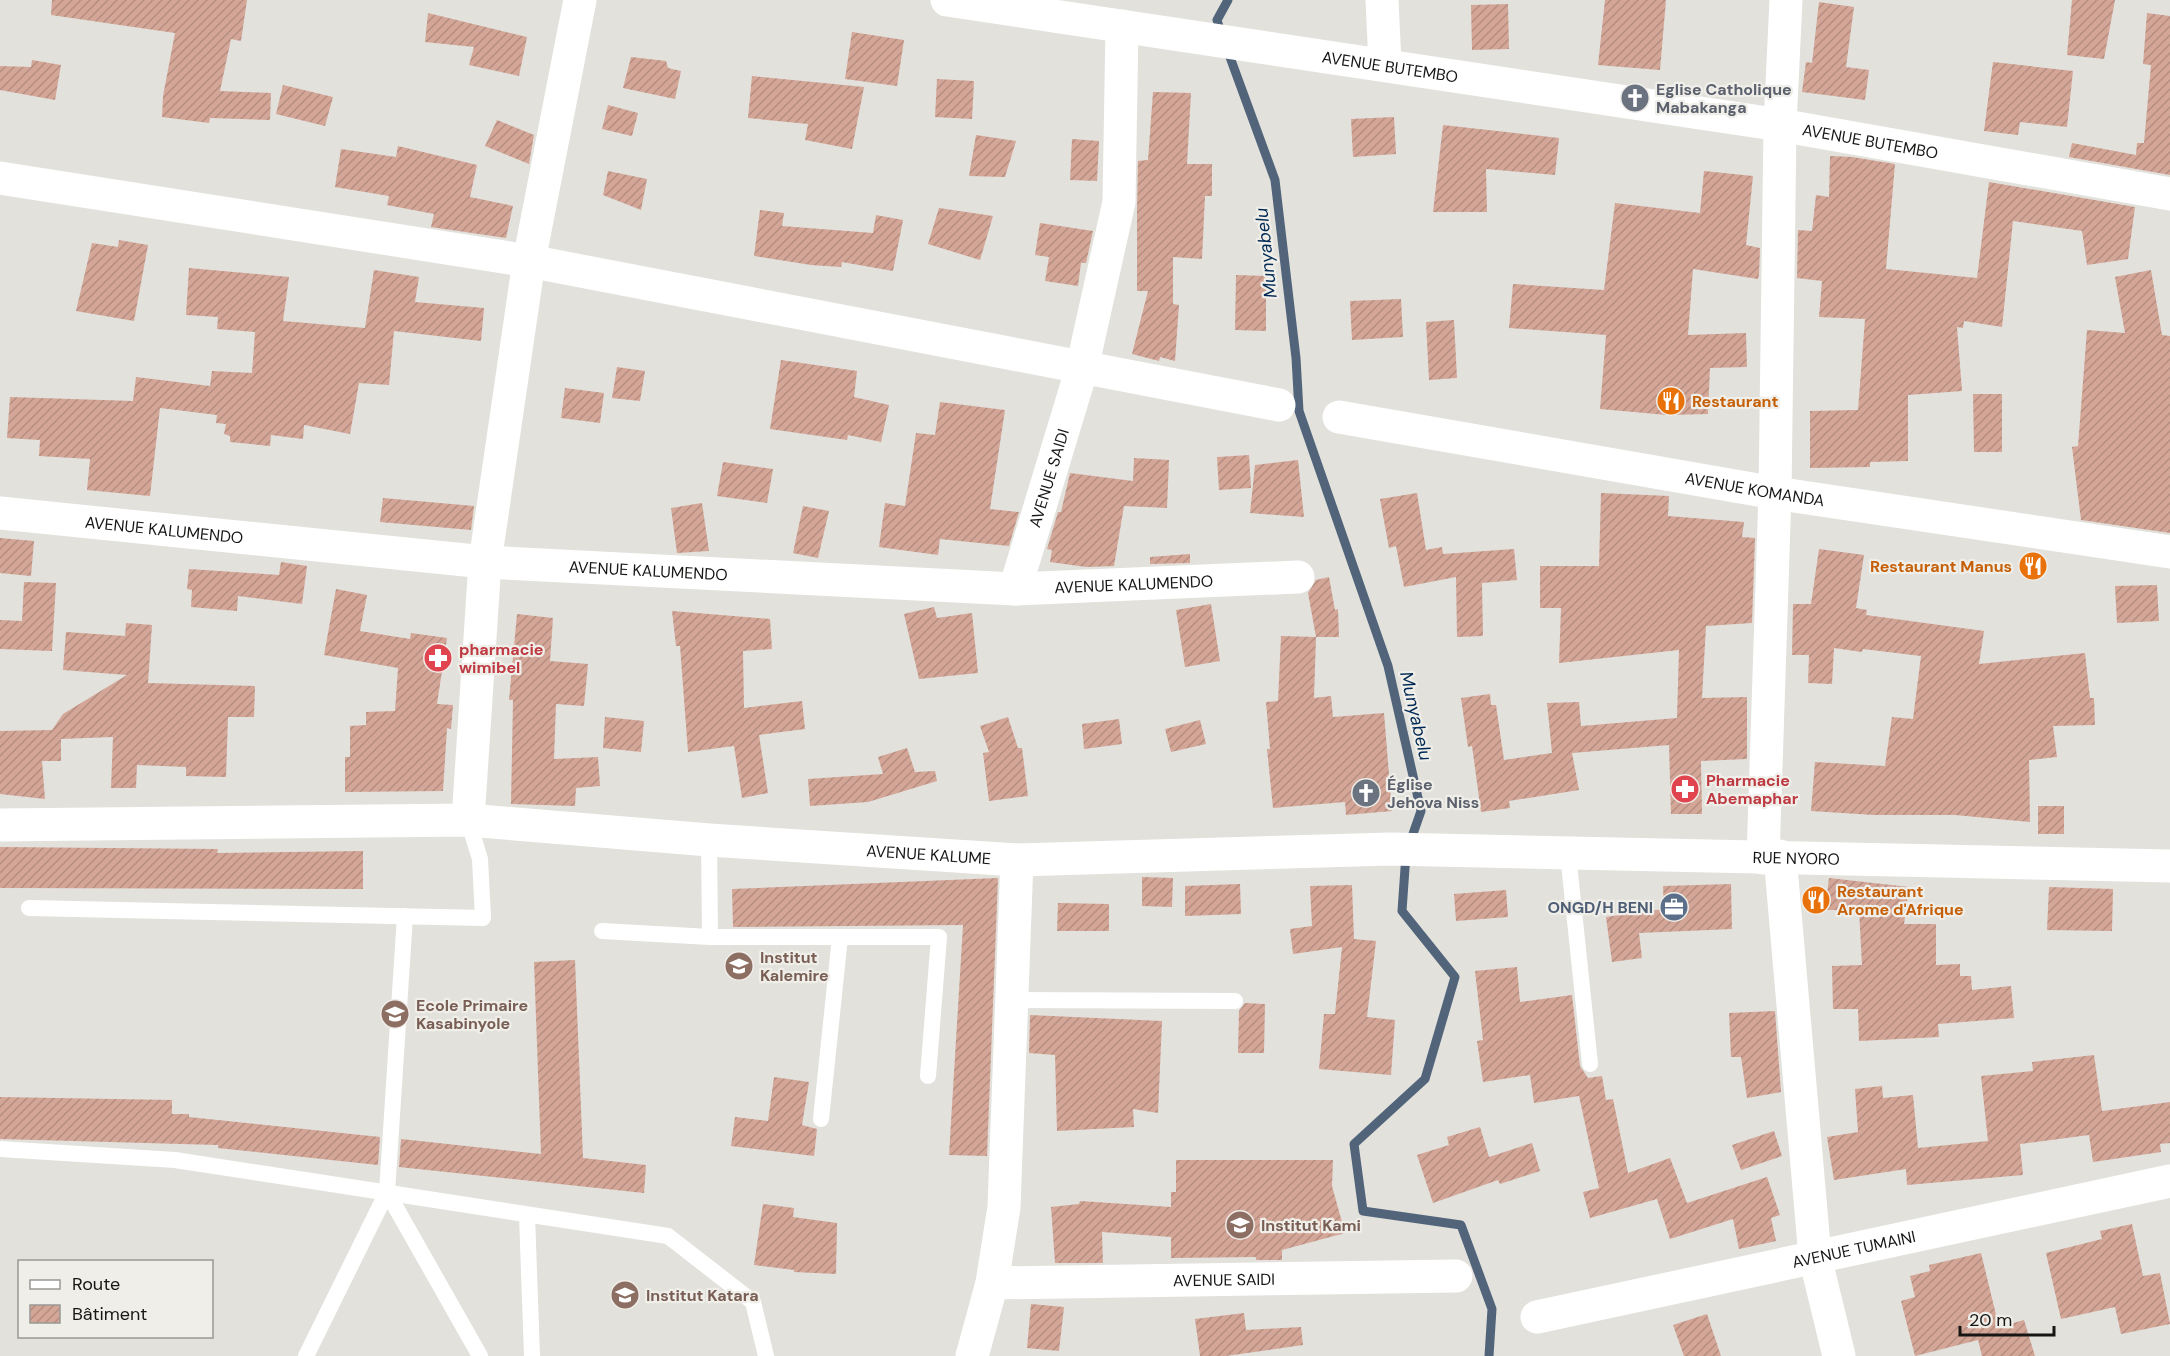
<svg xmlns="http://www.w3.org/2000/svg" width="2170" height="1356" font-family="'DM Sans',sans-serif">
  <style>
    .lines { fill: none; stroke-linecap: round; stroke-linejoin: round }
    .stream { stroke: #51647a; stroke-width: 9 }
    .building { fill: url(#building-hatch) }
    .service { stroke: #fff; stroke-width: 16 }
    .minor { stroke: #fff; stroke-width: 33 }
    .tertiary { stroke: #fff; stroke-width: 33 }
    .labels { text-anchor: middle; stroke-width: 4.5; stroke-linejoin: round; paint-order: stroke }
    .street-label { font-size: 16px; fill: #171615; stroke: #f0eee9 }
    .worship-label { font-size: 16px; font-weight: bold; fill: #5b616d; stroke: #f0eee9; text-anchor: start }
    .food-label { font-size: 16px; font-weight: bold; fill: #c56008; stroke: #f0eee9; text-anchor: start }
    .health-label { font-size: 16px; font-weight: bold; fill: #be3a42; stroke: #f0eee9; text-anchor: start }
    .service-label { font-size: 16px; font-weight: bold; fill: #4e5e75; stroke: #f0eee9; text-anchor: end }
    .education-label { font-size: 16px; font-weight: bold; fill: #785e54; stroke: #f0eee9; text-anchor: start }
    .water-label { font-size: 18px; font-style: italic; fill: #002953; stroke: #f0eee9 }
  </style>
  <defs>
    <pattern id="building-hatch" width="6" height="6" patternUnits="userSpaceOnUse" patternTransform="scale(1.5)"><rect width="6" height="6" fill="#d4a697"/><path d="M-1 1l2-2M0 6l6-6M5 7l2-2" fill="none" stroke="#b58e81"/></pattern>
  </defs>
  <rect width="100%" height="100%" fill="#e2e1dc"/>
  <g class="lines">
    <!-- stream -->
    <path class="stream" d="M1222 36 1217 20 1228 0
      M1227 49 1275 180 1296 358 1299 411 1388 666 1421 811 1406 854 1402 911 1455 977 1425 1079 1354 1144 1363 1211 1461 1225 1492 1309 1489 1356"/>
  </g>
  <!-- building -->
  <path class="building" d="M52 0H247L241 41 231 39 220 91 271 93 270 120 210 118 209 123 162 117 163 96 175 33 51 15Z
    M1605 0H1666L1660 70 1598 65Z
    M2072 0H2115L2104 59 2067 55Z
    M1819 2 1854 7 1846 67 1869 70 1865 100 1802 92 1806 62 1812 63Z
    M1508 4 1509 49 1472 50 1471 5Z
    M428 13 527 37 519 76 469 65 474 47 425 42Z
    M2147 13 2170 16V175L2069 157 2072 143 2136 155 2137 143H2144L2151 65 2143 64Z
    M852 32 904 40 897 86 845 79Z
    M631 57 666 61 668 68 681 71 675 99 623 88Z
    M32 60 61 65 55 100 0 90V66L31 67Z
    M1993 62 2073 71 2067 127 2020 122 2018 135 1984 131Z
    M752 76 864 87 852 149 805 140 808 124 748 118Z
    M937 79 974 81 972 119 935 117Z
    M283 85 333 97 325 126 276 114Z
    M1153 92 1191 93 1187 164H1212V196H1205L1202 259 1173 257V304L1179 305 1175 361 1160 357 1159 361 1132 354 1148 291H1137V209L1138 161 1148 160Z
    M608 105 638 113 632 136 602 129Z
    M1394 117 1396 154 1353 157 1351 119Z
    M497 120 534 135 529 164 485 146Z
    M1443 125 1559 138 1555 175 1486 169 1487 212H1433Z
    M976 135 1016 141 1005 177 969 176Z
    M1072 139 1099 141 1097 181 1070 180Z
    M398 146 477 165 470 197 513 206 506 238 431 227 434 214 387 205 389 196 335 187 341 149 396 157Z
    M1830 156 1852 157 1895 164 1886 269 1977 278 1989 182 2135 207 2128 259 2087 265 2082 231 2013 221 2002 327 1964 321 1963 328 1957 327 1962 391 1908 395V461L1870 462V467L1810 468V411L1858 410 1865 319 1819 317 1822 281 1797 278 1798 230 1812 231 1816 195 1829 197Z
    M608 171 647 179 641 210 603 195Z
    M1704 171 1753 176 1746 245 1760 248 1759 275 1758 279 1693 269 1688 335 1746 333 1747 367 1710 368 1708 414 1667 415 1600 409 1606 335 1509 328 1513 284 1604 290 1615 203 1700 213Z
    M939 208 993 216 980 260 928 244Z
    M760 210 784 213 782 226 873 233 876 215 903 220 893 271 842 262 841 267 811 265 754 256Z
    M1040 223 1093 231 1086 263H1081L1078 286 1045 281 1049 257 1035 255Z
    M119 240 148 245 134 321 76 311 92 243 118 247Z
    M189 268 289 277 283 321 365 328 374 270 419 277 415 302 484 308 481 341 394 331 389 385 359 383 350 434 304 425 303 439 271 435 270 446 230 442V436L224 434 226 424 216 423 217 415 160 408 150 496 87 490 90 459 39 456 40 440 7 438 10 397 133 401 136 377 210 386 212 371 252 373 255 332 217 329 218 317 186 315Z
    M2151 270 2162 335 2170 336V533L2081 520 2072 447 2078 446 2087 330 2125 333 2115 277Z
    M1236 275 1266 276V331L1235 330Z
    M1401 299 1403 337 1352 340 1350 301Z
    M1454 320 1457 378 1429 380 1426 322Z
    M781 360 857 371 854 397 889 405 881 442 848 435 847 440 770 429Z
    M617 367 645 371 640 401 612 398Z
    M565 388 604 393 600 423 561 418Z
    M1973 394H2002V452H1974Z
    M940 402 1005 410 990 509 1019 512 1009 546 940 539 938 555 879 547 885 503 905 506 916 433 935 435Z
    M1249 455 1251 488 1219 490 1217 457Z
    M1134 458 1169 460 1167 508 1124 506 1114 566 1086 567 1050 562 1052 550 1047 549 1058 512H1061L1070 473 1133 481Z
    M1298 460 1304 517 1250 513 1255 465Z
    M723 462 773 469 767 503 717 496Z
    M1417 493 1426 550 1442 547 1443 554 1514 549 1517 580 1482 583 1483 636 1457 637 1456 577 1404 587 1396 546 1389 548 1380 499Z
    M1601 493 1669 496 1668 516 1744 522 1742 537 1755 538 1752 623 1706 626 1702 698 1747 697V759L1701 761 1702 814H1671L1669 745 1572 753 1579 790 1509 801 1510 808 1481 812 1472 746 1468 747 1461 698 1490 694 1491 705H1496L1504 760 1552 753 1547 703 1579 702 1581 726 1677 718 1679 650 1559 663 1561 608H1540V566H1599Z
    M383 498 474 506 471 530 380 522Z
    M702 503 709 551 677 553 671 508Z
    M803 506 829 511 818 558 793 553Z
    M0 538 34 541 31 576 0 573Z
    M1819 549 1864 555 1856 608 1867 610 1866 615 1984 631 1979 664 2085 653 2090 698H2094L2095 725 2053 726 2057 757 2029 760 2030 822 1955 815H1874L1811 811 1815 762 1885 766 1892 717 1913 719 1921 656 1863 649 1862 652 1834 648 1832 684 1808 683 1809 655H1792L1793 604H1811Z
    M1190 554V563L1150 564V557Z
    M281 562 307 566 302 604 238 596 237 611 191 607 192 590 187 589 189 569 279 575Z
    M1329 577 1335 610 1338 609 1339 637H1316L1314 698 1331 696 1333 717 1384 713 1392 811 1346 815 1345 802 1273 808 1267 749H1270L1266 702 1278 701 1281 636 1316 637 1308 593 1316 580Z
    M24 582 56 583 52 651 0 649V620L22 621Z
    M2157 585 2159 621 2117 623 2115 586Z
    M336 589 367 595 360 631 410 639 411 633 447 638 437 704 453 705 451 729 447 728 443 791 345 792V757H350V726L366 725V712L395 711 398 668 324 655Z
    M1211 604 1220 661 1185 667 1176 610Z
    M934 607 937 618 972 613 978 673 919 679 904 614Z
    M672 611 770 619 772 649 743 651 744 708 802 701 805 729 759 735 768 793 742 798 734 746 688 752 680 646H676Z
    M517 614 553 618 550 661 588 664 584 706 556 704 554 759 598 757 600 786 576 788 575 806 511 804 513 700H509Z
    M126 623 152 625 148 683 255 686 254 717H228L226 777 186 776V767L137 765 136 788H111L113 737 61 739V761H42L45 799 0 794V731L52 730 63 714 127 675 63 670 66 632 125 636Z
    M605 717 644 721 641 752 603 748Z
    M1008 717 1018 748H1022L1028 796 989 801 983 753 989 752 980 726Z
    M1119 719 1122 744 1084 749 1082 724Z
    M1200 720 1206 744 1171 752 1165 729Z
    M907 748 915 772 935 771 937 781 868 802 810 806 808 779 883 774 878 757Z
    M2038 806H2064V834H2038Z
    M0 847 218 849 217 853 363 851V889L0 888Z
    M1142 877 1173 878 1172 907 1142 906Z
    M998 878 987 1156 949 1155 963 925 733 927 732 889Z
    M1829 878 1909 887 1904 924H1936V965L1960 964V976H1971L1972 990 2011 986 2014 1018 1938 1024 1939 1037 1859 1041 1858 1009H1833L1832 966 1862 965 1859 910H1825Z
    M1240 884 1241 914 1185 916V886Z
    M1731 884 1732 929 1639 933 1642 958 1612 962 1606 917 1664 909 1663 886Z
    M1352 885 1354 939 1376 941 1367 1017 1395 1020 1391 1075 1319 1069 1324 1014H1335L1342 947 1293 954 1290 929 1312 926 1310 886Z
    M2049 887 2113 889 2112 931 2047 930Z
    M1506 890 1508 917 1456 921 1454 894Z
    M1058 903 1109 904V931H1057Z
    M575 960 583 1158 646 1165 644 1193 399 1167 401 1139 541 1154 534 962Z
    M1517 967 1520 1002 1572 995 1580 1066 1588 1078 1602 1076 1606 1100 1613 1099 1628 1173 1670 1158 1687 1203 1767 1177 1780 1215 1771 1218 1776 1241 1739 1249 1733 1219 1670 1239 1657 1199 1590 1218 1583 1192 1599 1188 1579 1096 1534 1103 1530 1075 1483 1082 1477 1041 1483 1040 1475 971Z
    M1245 1003 1265 1004 1264 1053H1238L1239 1011Z
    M1775 1011 1781 1092 1747 1098 1741 1057H1731L1729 1013Z
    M1030 1015 1162 1021 1158 1113 1133 1109 1134 1127 1057 1131 1055 1055 1029 1053Z
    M2094 1055 2102 1111 2170 1102V1143L2160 1144 2161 1152 2093 1162 2089 1135 2020 1144 2023 1175 1907 1185 1906 1169 1834 1180 1827 1137 1858 1132 1855 1089 1882 1086 1883 1098 1913 1095 1918 1148 1988 1141 1981 1076 2033 1071 2032 1062Z
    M774 1077 809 1082 802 1125 817 1129 814 1156 731 1146 735 1117 768 1121Z
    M0 1097 172 1100V1114H189V1117L380 1137 378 1165 218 1148V1145L0 1139Z
    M1480 1127 1489 1157 1532 1143 1540 1171 1500 1184 1498 1180 1433 1203 1417 1155 1449 1145 1447 1137Z
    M1774 1131 1782 1156 1741 1170 1732 1145Z
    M1176 1160H1333L1332 1186 1345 1233 1282 1250V1260H1256V1257L1171 1258V1237L1102 1232 1103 1263H1055L1051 1207 1079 1204 1080 1201 1171 1207V1192H1176Z
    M763 1204 794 1208 793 1217 837 1223 836 1274 794 1272V1270L754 1265Z
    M2132 1224 2143 1276 2160 1273 2170 1324 2121 1334 2115 1307 2061 1319 2046 1253 2102 1239 2100 1231Z
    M1981 1253 1999 1327 2024 1320 2035 1356H1982L1978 1340 1915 1356 1901 1301 1915 1297 1910 1276 1930 1271 1929 1265Z
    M1031 1304 1064 1307 1059 1351 1027 1348Z
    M1244 1313 1246 1330 1301 1327 1303 1345 1226 1356H1200L1195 1319Z
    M1707 1314 1721 1356H1684L1673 1325Z"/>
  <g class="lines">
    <!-- service -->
    <path class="service" d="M709 840 710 937
      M1568 854 1590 1064
      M29 908 483 918 480 859 468 820
      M602 931 710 937H939L928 1076
      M1012 1000 1235 1001
      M821 1119 840 937
      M0 1149 175 1160 668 1236 753 1302 766 1356
      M387 1192 480 1356
      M527 1215 532 1356
      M306 1356 387 1192 405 916"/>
    <!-- minor -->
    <g class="minor">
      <path id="s1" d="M947 0 1780 125 2170 194"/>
      <path d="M1382 0 1385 64"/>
      <path d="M0 178 529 261 1279 405"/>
      <path id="s2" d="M1339 417 1775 493 2170 552"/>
      <path id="s3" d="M0 513 485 562 1015 589 1298 577"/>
      <path id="s4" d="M1015 589 1082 368 1119 202 1122 26"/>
      <path d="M468 820 485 562 529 261 580 0"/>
      <path d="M1780 856 1815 1257 1839 1356"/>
      <path d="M1763 858 1775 493 1780 125 1786 0"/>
      <path id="s5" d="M992 1283 1456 1276"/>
      <path id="s6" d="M1537 1317 2170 1181"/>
      <path d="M972 1356 992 1283 1004 1207 1017 860"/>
    </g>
    <!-- tertiary -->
    <path class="tertiary" id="s7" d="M0 825 468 820 709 840 1017 860 1390 849 2170 866"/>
  </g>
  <!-- icons -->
  <defs>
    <g id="church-disc" transform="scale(1.5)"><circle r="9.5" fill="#6b7280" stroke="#f0eee9"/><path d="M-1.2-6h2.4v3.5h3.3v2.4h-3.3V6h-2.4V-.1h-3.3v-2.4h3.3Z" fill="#fff"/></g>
    <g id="restaurant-disc" transform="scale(1.5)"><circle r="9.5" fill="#e8710a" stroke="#f0eee9"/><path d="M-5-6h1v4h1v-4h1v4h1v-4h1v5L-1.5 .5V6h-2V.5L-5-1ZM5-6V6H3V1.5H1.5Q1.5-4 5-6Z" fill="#fff"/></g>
    <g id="pharmacy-disc" transform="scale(1.5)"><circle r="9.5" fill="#e0444e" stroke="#f0eee9"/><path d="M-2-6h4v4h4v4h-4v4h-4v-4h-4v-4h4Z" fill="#fff"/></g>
    <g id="office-disc" transform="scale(1.5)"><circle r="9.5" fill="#5c6f8a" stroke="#f0eee9"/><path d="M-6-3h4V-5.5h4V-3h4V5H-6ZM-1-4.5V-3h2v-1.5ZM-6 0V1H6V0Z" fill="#fff"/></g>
    <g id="school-disc" transform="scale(1.5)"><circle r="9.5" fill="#8d6e63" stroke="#f0eee9"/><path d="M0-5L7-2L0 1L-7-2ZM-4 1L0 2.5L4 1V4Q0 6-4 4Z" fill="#fff"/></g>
  </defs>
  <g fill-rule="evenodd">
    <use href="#church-disc" x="1635" y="98"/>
    <use href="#restaurant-disc" x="1671" y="401"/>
    <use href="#restaurant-disc" x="2033" y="566"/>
    <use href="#pharmacy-disc" x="438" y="658"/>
    <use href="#pharmacy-disc" x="1685" y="789"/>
    <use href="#church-disc" x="1366" y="793"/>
    <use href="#restaurant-disc" x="1816" y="900"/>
    <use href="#office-disc" x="1674" y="907"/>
    <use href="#school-disc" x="739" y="966"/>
    <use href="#school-disc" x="395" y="1014"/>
    <use href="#school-disc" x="1240" y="1225"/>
    <use href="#school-disc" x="625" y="1295"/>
  </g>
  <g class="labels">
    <!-- street labels -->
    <g class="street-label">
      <text dy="6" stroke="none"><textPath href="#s1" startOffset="448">AVENUE BUTEMBO</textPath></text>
      <text dy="6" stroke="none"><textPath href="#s1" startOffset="934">AVENUE BUTEMBO</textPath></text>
      <text dy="6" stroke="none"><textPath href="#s4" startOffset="116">AVENUE SAIDI</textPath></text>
      <text dy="6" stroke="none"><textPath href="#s2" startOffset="422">AVENUE KOMANDA</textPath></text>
      <text dy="6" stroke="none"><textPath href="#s3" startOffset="165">AVENUE KALUMENDO</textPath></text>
      <text dy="6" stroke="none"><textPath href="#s3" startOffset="651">AVENUE KALUMENDO</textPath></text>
      <text dy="6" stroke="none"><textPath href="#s3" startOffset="1137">AVENUE KALUMENDO</textPath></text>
      <text dy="6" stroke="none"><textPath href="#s7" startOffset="930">AVENUE KALUME</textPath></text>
      <text dy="6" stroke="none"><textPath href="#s7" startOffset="1798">RUE NYORO</textPath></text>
      <text dy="6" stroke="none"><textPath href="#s6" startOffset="324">AVENUE TUMAINI</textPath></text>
      <text dy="6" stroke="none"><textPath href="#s5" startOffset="232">AVENUE SAIDI</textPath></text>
    </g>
    <!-- worship labels -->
    <g class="worship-label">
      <text x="1656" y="95">Eglise Catholique<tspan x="1656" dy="18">Mabakanga</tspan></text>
      <text x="1387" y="790">Église<tspan x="1387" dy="18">Jehova Niss</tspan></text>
    </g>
    <!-- food labels -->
    <g class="food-label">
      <text x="1692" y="407">Restaurant</text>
      <text x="2012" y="572" text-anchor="end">Restaurant Manus</text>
      <text x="1837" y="897">Restaurant<tspan x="1837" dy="18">Arome d'Afrique</tspan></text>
    </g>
    <!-- health labels -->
    <g class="health-label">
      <text x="459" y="655">pharmacie<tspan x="459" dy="18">wimibel</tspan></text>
      <text x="1706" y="786">Pharmacie<tspan x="1706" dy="18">Abemaphar</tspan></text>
    </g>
    <!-- service labels -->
    <g class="service-label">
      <text x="1653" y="913">ONGD/H BENI</text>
    </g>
    <!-- education labels -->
    <g class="education-label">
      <text x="760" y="963">Institut<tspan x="760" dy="18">Kalemire</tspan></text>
      <text x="416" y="1011">Ecole Primaire<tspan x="416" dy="18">Kasabinyole</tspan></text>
      <text x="1261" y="1231">Institut Kami</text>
      <text x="646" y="1301">Institut Katara</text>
    </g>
    <!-- water labels -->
    <g class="water-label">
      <text transform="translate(1266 253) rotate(-96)" y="6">Munyabelu</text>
      <text transform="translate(1416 716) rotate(77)" y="6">Munyabelu</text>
    </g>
  </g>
  <!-- legend -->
  <rect x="18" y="1260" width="195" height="78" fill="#f0eee9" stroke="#999894" stroke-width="1.5"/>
  <rect x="30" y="1280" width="30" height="9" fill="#ffffff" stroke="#999894" stroke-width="1.5"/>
  <text x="72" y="1290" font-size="18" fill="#171615">Route</text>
  <rect x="30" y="1305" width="30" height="18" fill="url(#building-hatch)" stroke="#999894" stroke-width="1.5"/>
  <text x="72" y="1320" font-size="18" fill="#171615">Bâtiment</text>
  <!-- scale -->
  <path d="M1960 1326v9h94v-9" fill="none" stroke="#171615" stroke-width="3"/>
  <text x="1969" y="1326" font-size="18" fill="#171615" stroke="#f0eee9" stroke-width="4.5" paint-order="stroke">20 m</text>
</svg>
